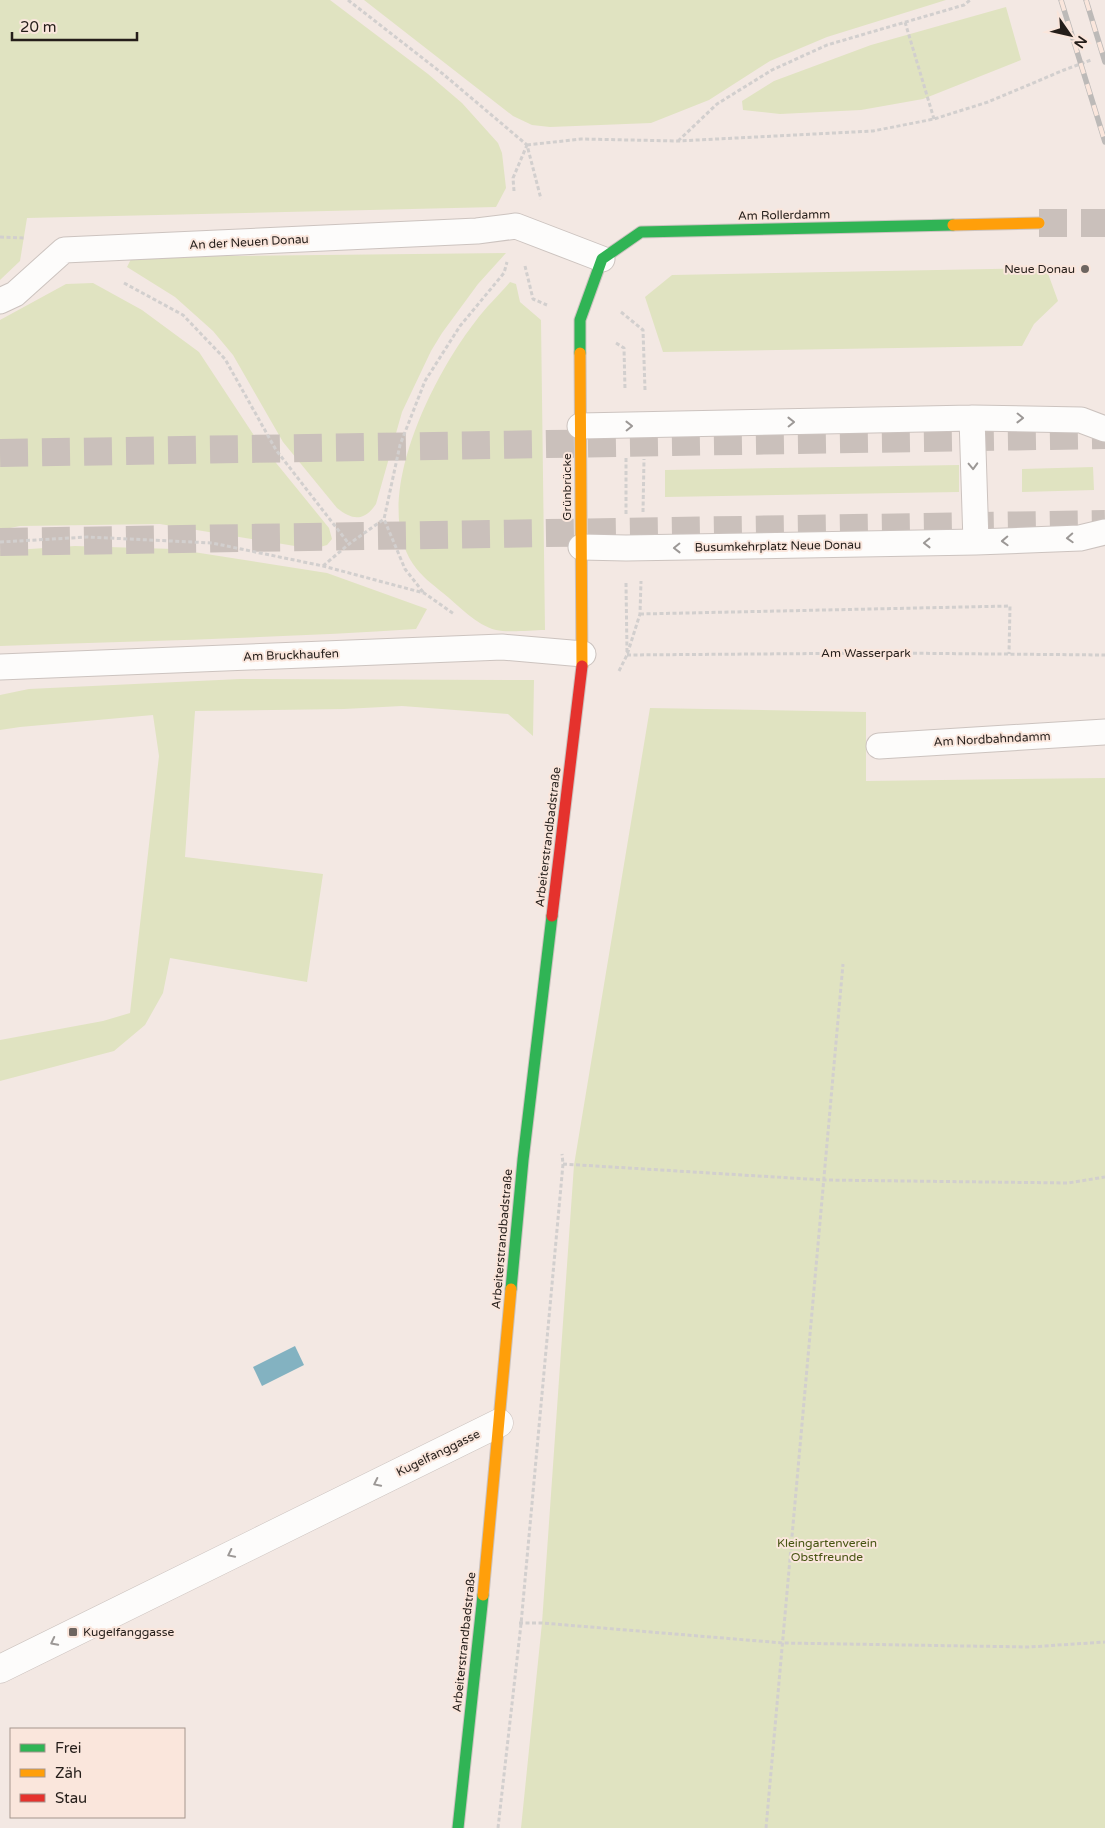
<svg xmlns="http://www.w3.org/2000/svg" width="1105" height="1828" font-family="'Varela Round',sans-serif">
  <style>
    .green { fill: #e0e3c1 }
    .water { fill: #83b2c1 }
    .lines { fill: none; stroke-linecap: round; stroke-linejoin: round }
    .secondary-tunnel { stroke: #cac0bb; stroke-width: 28; stroke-dasharray: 28 14; stroke-linecap: butt }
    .highway-tunnel { stroke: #cac0bb; stroke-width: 28; stroke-dasharray: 28 14; stroke-linecap: butt }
    .lane-casing { stroke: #ccc3bf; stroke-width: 27 }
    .street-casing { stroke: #ccc3bf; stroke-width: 29 }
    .fast-casing { stroke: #ccc3bf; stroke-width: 13 }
    .slow-casing { stroke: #ccc3bf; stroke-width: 13 }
    .jam-casing { stroke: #ccc3bf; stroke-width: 13 }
    .path { stroke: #d2cfce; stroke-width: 3; stroke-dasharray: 4 2.5; stroke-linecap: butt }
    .lane { stroke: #fdfcfb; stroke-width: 25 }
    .street { stroke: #fdfcfb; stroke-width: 28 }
    .fast { stroke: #30b455; stroke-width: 11 }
    .slow { stroke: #ff9f0a; stroke-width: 11 }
    .jam { stroke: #e5322d; stroke-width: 11 }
    .rail-casing { stroke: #bdbab8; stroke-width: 5.5 }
    .rail { stroke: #fae6dc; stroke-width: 4; stroke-dasharray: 11; stroke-linecap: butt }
    .oneway { stroke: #9c9896 }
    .poi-dot { fill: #6d6560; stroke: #fae6dc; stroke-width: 2 }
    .labels { text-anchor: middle; stroke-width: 4; stroke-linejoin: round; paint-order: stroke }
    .street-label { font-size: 12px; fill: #251e1a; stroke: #fae6dc }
    .poi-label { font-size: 12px; fill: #251e1a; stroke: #fae6dc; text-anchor: end }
    .park-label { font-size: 12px; fill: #485513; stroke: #fae6dc }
  </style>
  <rect width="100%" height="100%" fill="#f3e8e3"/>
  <!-- green -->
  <path class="green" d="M0 0H330L428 74 462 103 498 143 502 153 506 188 496 207 27 218 20 261 0 280Z
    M364 0H946L827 37 770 61 709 100 651 123 550 127 532 125 513 116Z
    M1006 7 1021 60 923 99 861 110 780 114 743 110 742 101 774 81 871 45Z
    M506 253 478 284 442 333 431 351 402 412 376 504C364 522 352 520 337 508L283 442 233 355 213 331 175 297 127 267 132 257Z
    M1046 268 1058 301 1034 324 1022 346 663 352 645 297 672 275Z
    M510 282 516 284 520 302 541 320 545 630C531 630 509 633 496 630 476 625 459 606 443 593 432 584 421 576 413 564 370 499 433 376 475 322 485 308 499 295 510 282Z
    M93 283 142 310 199 352 255 437 329 528 332 539 327 545 313 549 160 524 20 526 0 530V320L66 284Z
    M959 465V492L665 497V470Z
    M1093 467 1094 490 1022 492V469Z
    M75 546 174 549 327 573 427 609 416 629C278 638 139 641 0 646V551Z
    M240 679 534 680 533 736 508 714 402 706 344 709 195 711 185 857 323 874 307 982 170 958 163 993 145 1025 114 1051 0 1081V1040L103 1021 130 1013 159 756 153 715 20 727 0 730V695L29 689Z
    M650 708 866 712V781L1105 778V1828H521L542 1623 574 1165Z"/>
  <!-- water -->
  <path class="water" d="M295 1346 304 1365 262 1386 253 1367Z"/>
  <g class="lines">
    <!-- secondary-tunnel -->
    <path class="secondary-tunnel" d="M1039 223H1105"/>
    <!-- highway-tunnel -->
    <path class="highway-tunnel" d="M0 453 1105 435
      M0 542 1105 524"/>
    <!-- lane casing -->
    <g class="lane-casing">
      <path id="lane" d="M0 301 15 294 64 250 477 231 516 226 602 259
        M972 418 976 542
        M580 426 972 418 1081 420 1105 429
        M581 547 626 548 976 542 1080 538 1105 532
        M0 667 502 647 583 654
        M879 746 1105 732"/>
    </g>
    <!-- street casing -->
    <g class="street-casing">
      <path id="street" d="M0 1669 499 1423"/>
    </g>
    <!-- fast casing -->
    <g class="fast-casing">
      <path id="fast" d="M580 353V320L602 259 641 232 953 225
        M511 1289 523 1160 552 916
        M458 1828 483 1595"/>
    </g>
    <!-- slow casing -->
    <g class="slow-casing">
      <path id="slow" d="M953 225 1039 223
        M580 353 582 666
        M483 1595 511 1289"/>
    </g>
    <!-- jam casing -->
    <g class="jam-casing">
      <path id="jam" d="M552 916 582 666"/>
    </g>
    <!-- path -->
    <path class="path" d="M348 0 443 74 527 145 541 199
      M905 22 934 119
      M678 141 717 104 772 70 827 45 964 5 970 0
      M527 145 581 139 678 141 873 131 934 119 988 102 1064 70 1091 60
      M514 191 513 178 527 145
      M0 237 25 238
      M525 266 533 299 547 305
      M124 283 183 315 225 359 276 450 349 544
      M621 312 643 330 645 390
      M616 343 624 348 625 390
      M626 458V515
      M643 512 644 459
      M0 542 87 537 212 543 323 566 424 593 454 614
      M323 566 349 544 384 519
      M626 583 627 652
      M423 592 405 569 384 519 400 445 425 381 460 326 504 273 507 262
      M640 614 1010 606 1009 654
      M627 655 885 653 1105 655
      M619 671 627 655 640 614 641 581
      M563 1164 824 1180 1068 1183 1105 1177
      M519 1623H542L783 1643 1029 1647 1105 1642
      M498 1828 521 1624 563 1164 562 1154
      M766 1828 843 964"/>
    <!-- lane -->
    <use href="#lane" class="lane"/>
    <!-- street -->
    <use href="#street" class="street"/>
    <!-- fast -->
    <use href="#fast" class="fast"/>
    <!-- slow -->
    <use href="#slow" class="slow"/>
    <!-- jam -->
    <use href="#jam" class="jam"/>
    <!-- rail casing -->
    <g class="rail-casing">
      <path id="rail" d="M1061 0 1105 142
        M1086 0 1105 62"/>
    </g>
    <!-- rail -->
    <use href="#rail" class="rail"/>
  </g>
  <!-- one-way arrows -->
  <defs><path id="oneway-chevron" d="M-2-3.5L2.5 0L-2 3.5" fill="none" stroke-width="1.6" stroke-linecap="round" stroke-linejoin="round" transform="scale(1.25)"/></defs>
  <g class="oneway">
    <use href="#oneway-chevron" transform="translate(1020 418) rotate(1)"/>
    <use href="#oneway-chevron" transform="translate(791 422) rotate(-1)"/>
    <use href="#oneway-chevron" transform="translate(629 426) rotate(-1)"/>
    <use href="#oneway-chevron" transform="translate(973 466) rotate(88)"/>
    <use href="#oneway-chevron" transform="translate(1070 538) rotate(177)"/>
    <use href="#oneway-chevron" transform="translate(1005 541) rotate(178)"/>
    <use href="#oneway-chevron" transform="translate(927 543) rotate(179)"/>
    <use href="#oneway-chevron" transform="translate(677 548) rotate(179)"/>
    <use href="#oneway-chevron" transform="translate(377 1483) rotate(154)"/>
    <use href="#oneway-chevron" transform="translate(231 1554) rotate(154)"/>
    <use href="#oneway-chevron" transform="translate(54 1642) rotate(153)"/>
  </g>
  <!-- markers -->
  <g class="poi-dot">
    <circle cx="1085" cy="269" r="5"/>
    <rect x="68" y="1627" width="10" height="10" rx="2.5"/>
  </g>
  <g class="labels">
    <!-- street labels -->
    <g class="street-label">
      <text transform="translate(784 215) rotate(-1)" y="4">Am Rollerdamm</text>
      <text transform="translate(249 242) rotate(-3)" y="4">An der Neuen Donau</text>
      <text transform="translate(567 487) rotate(-90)" y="4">Grünbrücke</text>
      <text transform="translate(778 546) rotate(-1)" y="4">Busumkehrplatz Neue Donau</text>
      <text x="866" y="657">Am Wasserpark</text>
      <text transform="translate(291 655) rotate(-2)" y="4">Am Bruckhaufen</text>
      <text transform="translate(992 739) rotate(-3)" y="4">Am Nordbahndamm</text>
      <text transform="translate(548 837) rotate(-83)" y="4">Arbeiterstrandbadstraße</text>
      <text transform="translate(502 1239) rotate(-85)" y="4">Arbeiterstrandbadstraße</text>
      <text transform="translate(438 1453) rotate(-26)" y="4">Kugelfanggasse</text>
      <text transform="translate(464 1642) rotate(-84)" y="4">Arbeiterstrandbadstraße</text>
    </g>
    <!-- poi labels -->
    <g class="poi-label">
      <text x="1075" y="273">Neue Donau</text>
      <text x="83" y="1636" text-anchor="start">Kugelfanggasse</text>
    </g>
    <!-- park labels -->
    <g class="park-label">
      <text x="827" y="1547">Kleingartenverein<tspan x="827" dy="14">Obstfreunde</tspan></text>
    </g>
  </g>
  <!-- legend -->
  <rect x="10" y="1728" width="175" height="90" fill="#fae6dc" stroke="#a5968e"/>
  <rect x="20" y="1744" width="25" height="8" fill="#30b455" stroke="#a5968e"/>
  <text x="55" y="1753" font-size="15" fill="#251e1a">Frei</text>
  <rect x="20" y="1769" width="25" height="8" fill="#ff9f0a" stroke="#a5968e"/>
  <text x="55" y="1778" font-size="15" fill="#251e1a">Zäh</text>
  <rect x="20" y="1794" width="25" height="8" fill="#e5322d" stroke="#a5968e"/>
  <text x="55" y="1803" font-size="15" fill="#251e1a">Stau</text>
  <!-- north arrow -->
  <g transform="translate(1070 35) rotate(124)" stroke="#fae6dc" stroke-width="4" paint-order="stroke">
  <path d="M0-4L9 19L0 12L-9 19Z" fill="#251e1a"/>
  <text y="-8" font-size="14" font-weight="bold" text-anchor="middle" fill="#251e1a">N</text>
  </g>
  <!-- scale -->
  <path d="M12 32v8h125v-8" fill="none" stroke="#251e1a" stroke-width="2.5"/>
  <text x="20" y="32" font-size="15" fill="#251e1a" stroke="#fae6dc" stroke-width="4" paint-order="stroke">20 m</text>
</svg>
